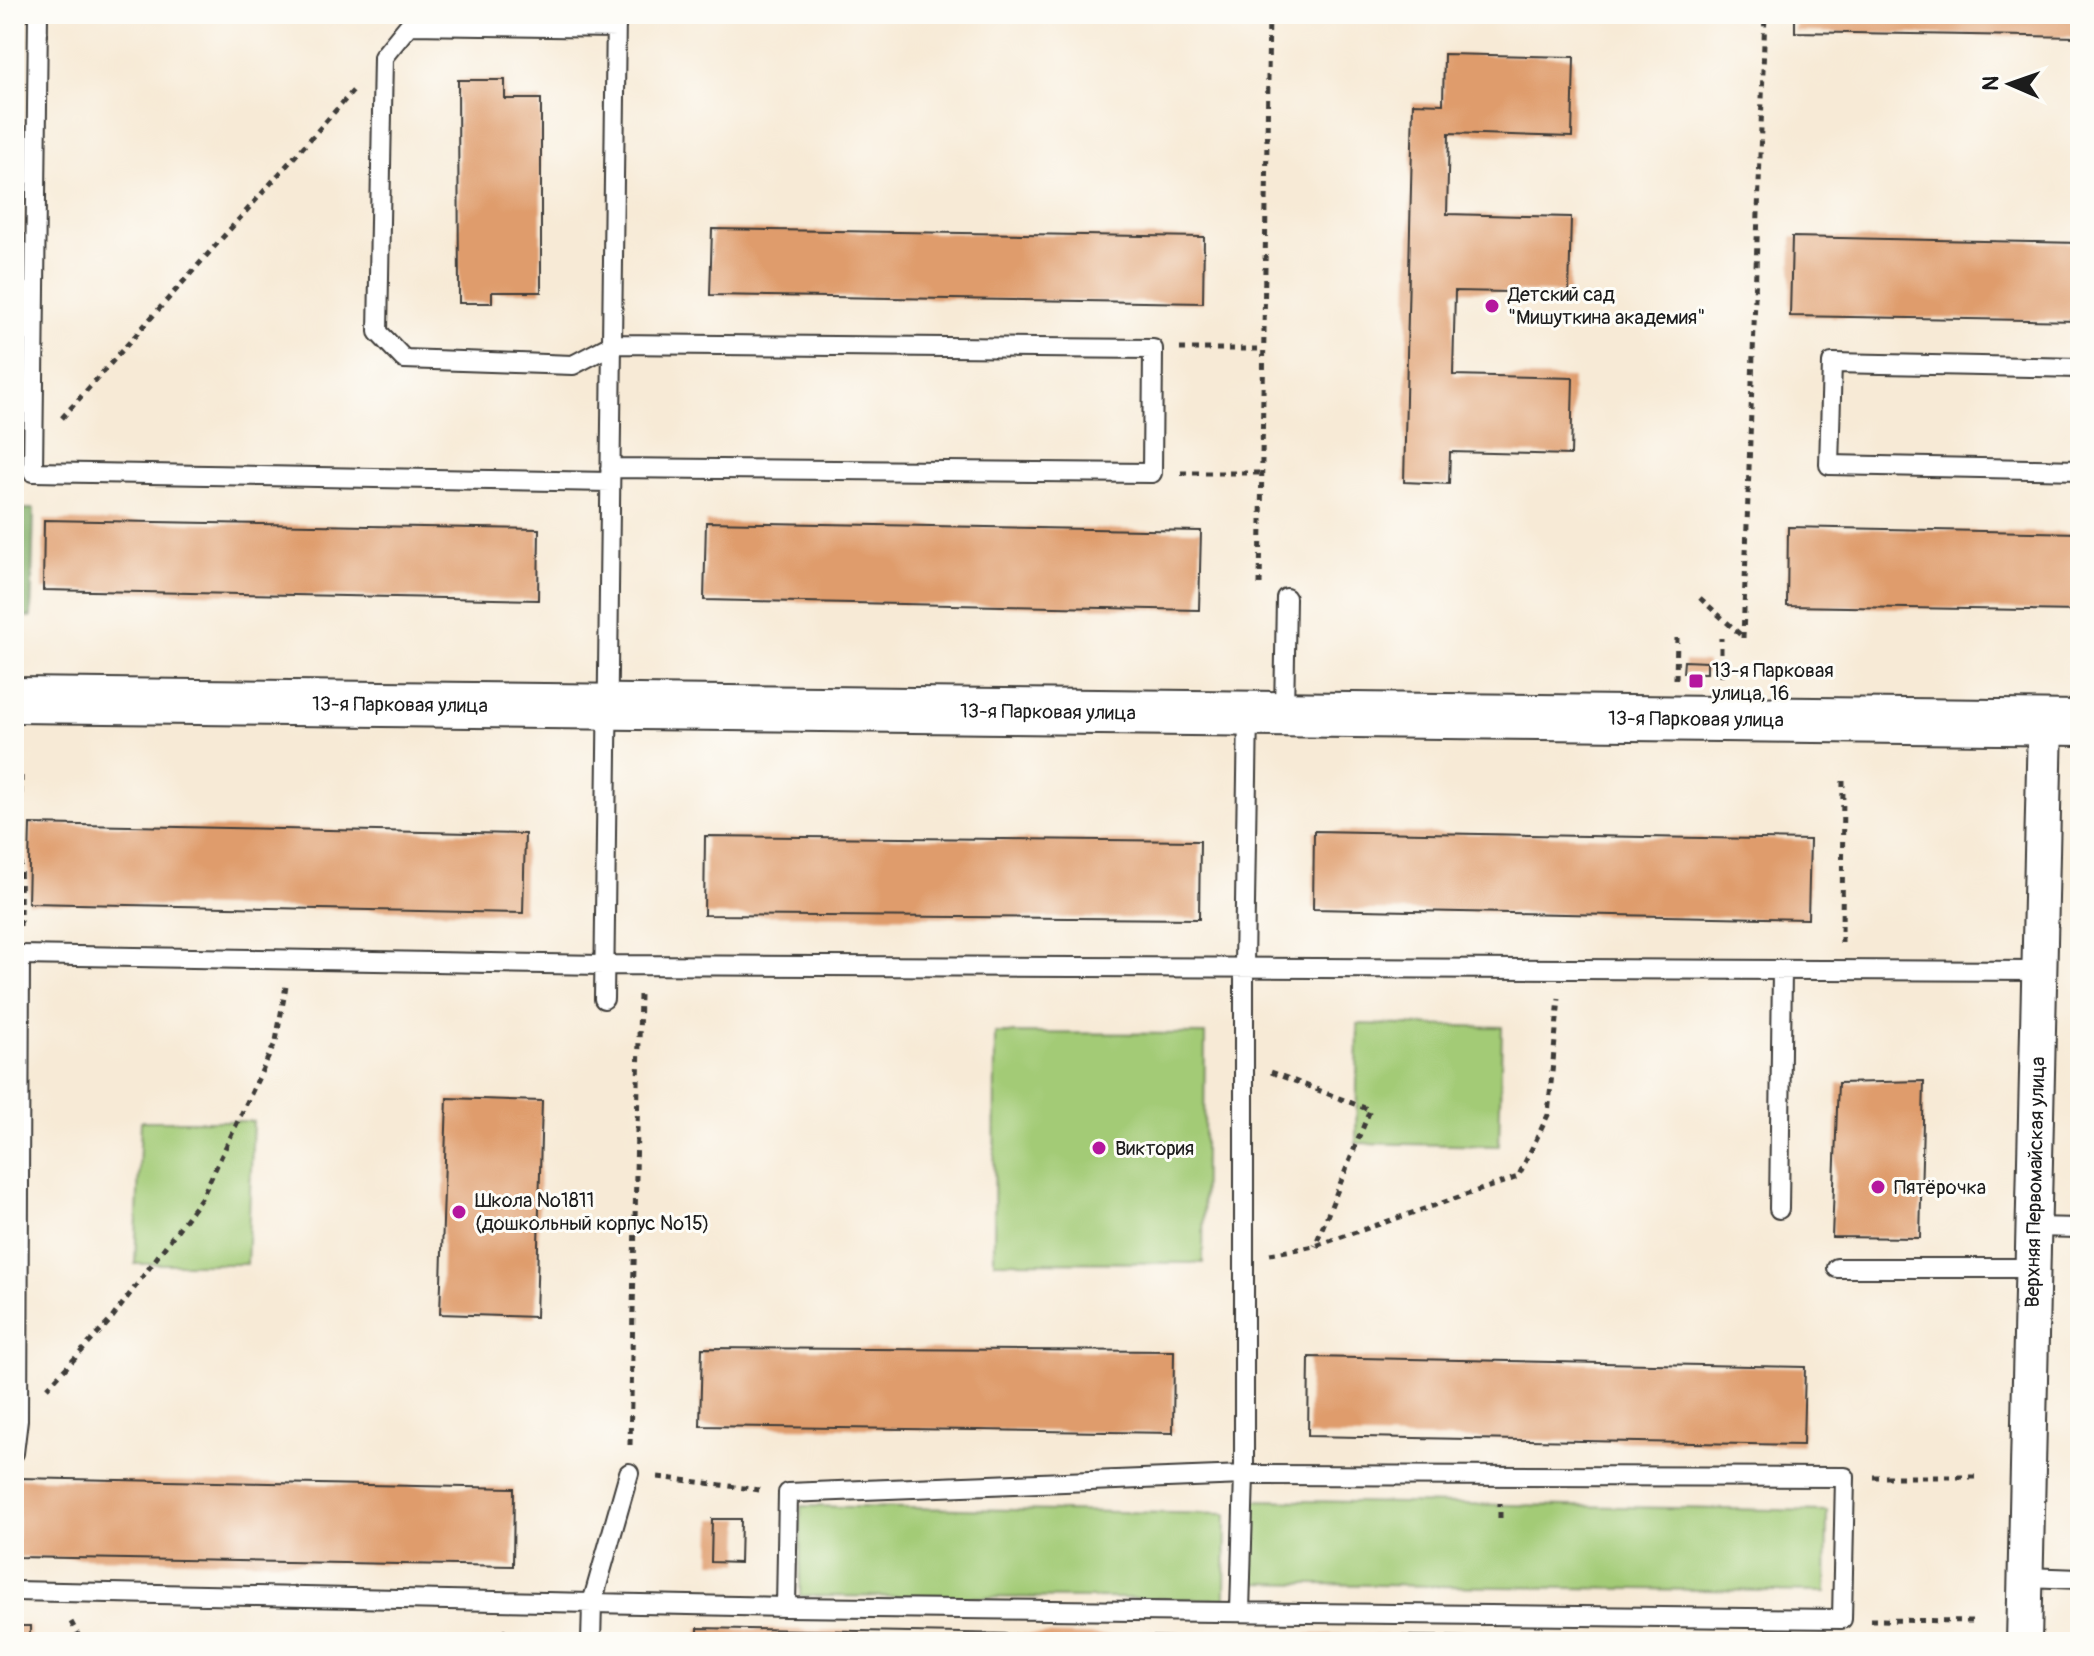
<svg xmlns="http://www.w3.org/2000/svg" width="2094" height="1656" font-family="Pangolin,sans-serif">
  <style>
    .green { fill: #a3cb76; stroke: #607449; stroke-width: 2 }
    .forest { fill: #82af67; stroke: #4f6642; stroke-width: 2 }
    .building { fill: #df9c6c }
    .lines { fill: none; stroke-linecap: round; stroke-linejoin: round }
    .service-casing { stroke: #3d3b38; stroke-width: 22 }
    .minor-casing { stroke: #3d3b38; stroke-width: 38 }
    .tertiary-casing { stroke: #3d3b38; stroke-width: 48 }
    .path { stroke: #3d3b38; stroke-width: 5; stroke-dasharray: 6 6; stroke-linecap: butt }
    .service { stroke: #fff; stroke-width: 18 }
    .minor { stroke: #fff; stroke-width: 34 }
    .tertiary { stroke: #fff; stroke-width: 44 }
    .poi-dot { fill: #b5179e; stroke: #fdfcf7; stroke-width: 3 }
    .labels { text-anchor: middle; stroke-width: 6; stroke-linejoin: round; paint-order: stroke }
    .poi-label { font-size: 20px; fill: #1c1c1c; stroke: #fdfcf7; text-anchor: start }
    .street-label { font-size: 20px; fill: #1c1c1c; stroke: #fdfcf7 }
  </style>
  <rect width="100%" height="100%" fill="#fdfcf7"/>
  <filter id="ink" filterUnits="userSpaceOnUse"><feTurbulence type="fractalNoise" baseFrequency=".0125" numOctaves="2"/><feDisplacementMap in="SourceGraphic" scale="16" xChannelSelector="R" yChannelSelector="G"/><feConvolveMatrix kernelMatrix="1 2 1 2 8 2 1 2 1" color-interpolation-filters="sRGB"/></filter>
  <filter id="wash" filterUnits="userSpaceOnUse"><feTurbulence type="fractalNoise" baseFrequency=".006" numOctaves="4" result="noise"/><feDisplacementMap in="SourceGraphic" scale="32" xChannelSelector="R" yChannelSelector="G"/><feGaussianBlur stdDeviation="1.8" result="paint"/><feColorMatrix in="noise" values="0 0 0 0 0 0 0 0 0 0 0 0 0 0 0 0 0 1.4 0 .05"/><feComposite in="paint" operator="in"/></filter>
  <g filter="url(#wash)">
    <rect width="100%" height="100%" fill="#f7ead6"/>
    <!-- green -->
    <path class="green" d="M1358 1024 1502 1027 1499 1146 1356 1143Z
      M995 1033 1205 1034 1203 1263 994 1262Z
      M141 1121H253L247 1264H135Z
      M1251 1500 1827 1511 1826 1592 1251 1583Z
      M801 1506 1226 1514 1225 1599 800 1596Z"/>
    <!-- forest -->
    <path class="forest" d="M14 509H34L31 617 14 616Z"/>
    <g id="blocks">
      <!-- building -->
      <path class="building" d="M1795 14H2080V37L1795 32Z
        M1444 54 1574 57 1572 137 1449 133 1447 214 1571 217 1569 293 1455 291 1453 375 1573 378 1571 455 1450 452 1449 484 1404 482 1413 103 1443 104Z
        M458 80H505V99H541V292H492V303H459Z
        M712 229 1204 237 1203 303 710 295Z
        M1792 237 2080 243V321L1790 316Z
        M44 520 539 529 538 600 43 590Z
        M706 522 1201 531 1199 610 704 600Z
        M1788 527 2080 533V611L1787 606Z
        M1684 661 1707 662V673H1683Z
        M30 824 525 834 523 913 28 903Z
        M1314 831 1810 840 1808 919 1313 909Z
        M705 836 1200 841 1199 919 704 915Z
        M1924 1081 1920 1238 1832 1237 1838 1083Z
        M447 1098 542 1101 536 1317 440 1314Z
        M702 1348 1174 1351 1173 1433 700 1426Z
        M1309 1357 1805 1367 1803 1445 1308 1436Z
        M19 1478 514 1488 513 1566 17 1557Z
        M712 1519H741L740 1563 711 1562Z
        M14 1626H30V1642H14Z
        M698 1628 1174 1637V1642H698Z
        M1307 1634 1576 1639V1642H1307Z"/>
    </g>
  </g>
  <g filter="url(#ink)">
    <use href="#blocks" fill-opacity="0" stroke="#3d3b38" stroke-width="2"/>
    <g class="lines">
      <!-- service casing -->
      <g class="service-casing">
        <path id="service" d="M38 14 33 472 610 482
          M2080 368 1832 363 1829 465 2080 470
          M610 468 1152 473 1153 349 613 344 573 365 404 359 378 332 383 57 409 25 616 28
          M1284 712 1286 598
          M604 999 616 14
          M1779 1209 1782 970
          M2033 1227 2080 1228
          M1837 1268H2032
          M14 1453 18 1420 20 955 603 965 2040 971
          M629 1473 592 1603 786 1607 788 1493 1244 1475 1845 1477 1842 1619 786 1607
          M2026 1577 2080 1579
          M14 1591 592 1603 591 1642
          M1240 1611 1244 1475V966L1248 713"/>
      </g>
      <!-- minor casing -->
      <g class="minor-casing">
        <g id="minor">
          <path id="s1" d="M2024 1642 2045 723"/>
        </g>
      </g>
      <!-- tertiary casing -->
      <g class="tertiary-casing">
        <g id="tertiary">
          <path id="s2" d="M14 700 2080 723"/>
        </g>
      </g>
      <!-- path -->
      <path class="path" d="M1180 349H1263
        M62 418 353 91
        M1181 473H1262
        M1260 585 1269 14
        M1700 598 1743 637
        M1743 638 1765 14
        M1721 677V638
        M1676 679 1677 638
        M20 926 21 775
        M1842 943 1843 780
        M1271 1072 1370 1110 1315 1246
        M1270 1254 1315 1246 1518 1177 1548 1115 1559 998
        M47 1388 109 1322 202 1197 276 1041 286 986
        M630 1445 640 995
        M658 1477 760 1490
        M1873 1477H1976
        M1500 1518V1503
        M1870 1620 1975 1621
        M71 1622 82 1642
        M499 1642 506 1630"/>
      <!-- service -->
      <use href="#service" class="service"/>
      <!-- minor -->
      <use href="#minor" class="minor"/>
      <!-- tertiary -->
      <use href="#tertiary" class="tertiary"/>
    </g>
  </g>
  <!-- markers -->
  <g class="poi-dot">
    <circle cx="1492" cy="306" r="8"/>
    <rect x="1688" y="673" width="16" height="16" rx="4"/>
    <circle cx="1099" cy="1148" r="8"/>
    <circle cx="1878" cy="1187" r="8"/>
    <circle cx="459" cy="1212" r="8"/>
  </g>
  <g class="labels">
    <!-- poi labels -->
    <g class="poi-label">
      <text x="1508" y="301">Детский сад<tspan x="1508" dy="23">"Мишуткина академия"</tspan></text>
      <text x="1712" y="677">13-я Парковая<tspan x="1712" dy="23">улица, 16</tspan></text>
      <text x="1115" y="1155">Виктория</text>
      <text x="1894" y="1194">Пятёрочка</text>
      <text x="475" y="1207">Школа №1811<tspan x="475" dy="23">(дошкольный корпус №15)</tspan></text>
    </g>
    <!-- street labels -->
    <g class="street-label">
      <text dy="7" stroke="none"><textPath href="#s2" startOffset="386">13-я Парковая улица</textPath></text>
      <text dy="7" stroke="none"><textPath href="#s2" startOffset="1034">13-я Парковая улица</textPath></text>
      <text dy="7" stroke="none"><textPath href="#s2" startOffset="1682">13-я Парковая улица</textPath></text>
      <text dy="7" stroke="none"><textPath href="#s1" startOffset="460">Верхняя Первомайская улица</textPath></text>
    </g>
  </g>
  <!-- margin -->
  <rect width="2094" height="1656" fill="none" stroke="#fdfcf7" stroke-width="48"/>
  <!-- north arrow -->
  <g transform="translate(2010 84) rotate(272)" stroke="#fdfcf7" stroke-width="6" paint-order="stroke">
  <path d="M0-6L14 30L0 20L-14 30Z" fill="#1c1c1c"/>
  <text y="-12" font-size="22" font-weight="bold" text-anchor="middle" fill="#1c1c1c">N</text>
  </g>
</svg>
